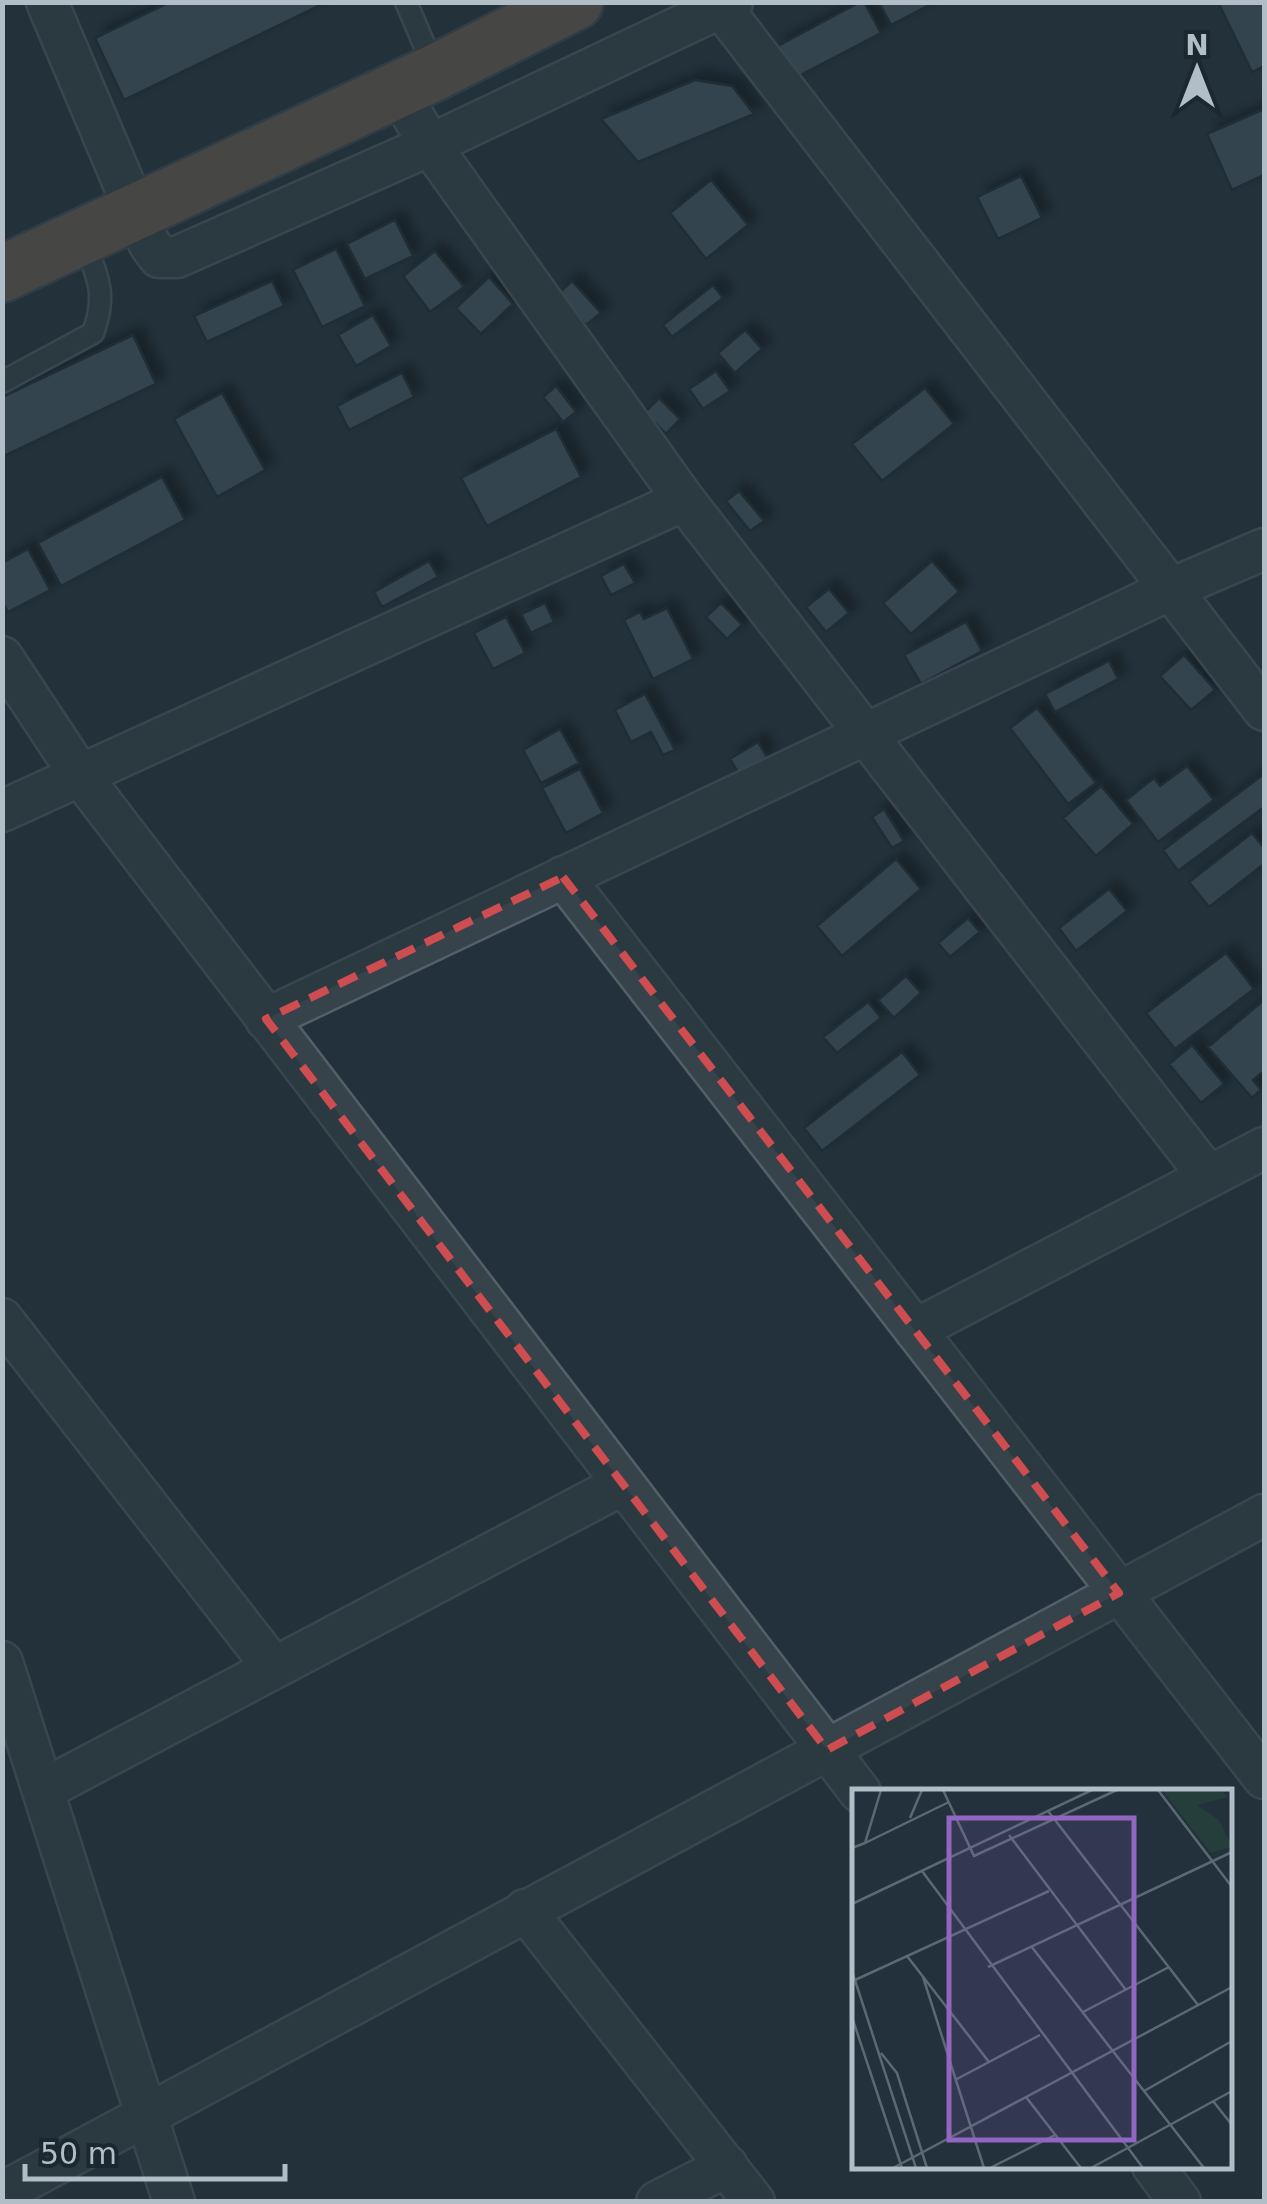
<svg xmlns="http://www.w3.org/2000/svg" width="1267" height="2204" font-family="'DejaVu Sans',sans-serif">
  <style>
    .building { fill: #4a5b67; stroke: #1d2a32; stroke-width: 2.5; filter: url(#shadow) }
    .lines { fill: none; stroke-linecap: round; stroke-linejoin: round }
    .lane-casing { stroke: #546069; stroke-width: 25 }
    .street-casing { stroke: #546069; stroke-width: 45 }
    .highway-casing { stroke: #414d56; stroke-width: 60 }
    .lane { stroke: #36434b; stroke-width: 20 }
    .street { stroke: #36434b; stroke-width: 40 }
    .highway { stroke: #726053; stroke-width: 55 }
    .marked { fill: none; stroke: #cd4d50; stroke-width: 8; stroke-dasharray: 20 12; stroke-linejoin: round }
    .inset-road { fill: none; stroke: #5b6973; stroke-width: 2.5 }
    .view { fill: #9166c2; fill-opacity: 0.15; stroke: #9166c2; stroke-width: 5 }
    .inset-edge { fill: none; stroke: #b1bdc7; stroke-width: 5 }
  </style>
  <defs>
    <filter id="shadow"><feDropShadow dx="9" dy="-9" stdDeviation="5" flood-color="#0009"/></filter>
  </defs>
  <rect width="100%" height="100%" fill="#22313b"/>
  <!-- building -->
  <path class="building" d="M170 2H327L124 100 95 38Z
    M860 2H864L881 33 793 79 776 47Z
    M879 2H935L891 25Z
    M1218 2H1264V66L1252 72Z
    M695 80 732 86 754 114 638 162 601 119Z
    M1264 109V175L1232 190 1207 134Z
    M1021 176 1042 218 998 239 977 197Z
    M711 180 748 225 706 259 670 213Z
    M395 220 413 256 365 279 347 244Z
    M336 249 365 306 322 327 293 270Z
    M435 251 464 287 430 312 403 276Z
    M489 277 513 304 481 334 456 308Z
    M272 281 284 306 207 342 194 316Z
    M572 281 601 313 586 325 558 294Z
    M713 285 723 298 672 337 663 325Z
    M373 315 391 346 356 366 338 335Z
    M745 330 762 349 735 373 718 353Z
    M133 335 156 384 2 457V397Z
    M716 371 730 391 703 409 689 389Z
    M402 373 414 397 349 430 337 406Z
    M556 386 576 412 563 422 543 397Z
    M925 388 954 424 882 481 852 444Z
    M222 393 265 470 217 497 174 419Z
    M659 398 680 419 666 434 645 412Z
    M556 429 581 477 487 526 461 478Z
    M162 477 185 520 61 586 38 543Z
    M739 491 764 521 750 531 726 501Z
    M28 549 50 590 8 612 2 602V563Z
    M429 561 438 577 382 607 374 592Z
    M932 561 959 592 911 634 883 603Z
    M624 564 635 583 611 595 601 576Z
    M829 589 849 613 826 632 806 607Z
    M545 603 554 622 531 633 521 614Z
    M721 603 742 625 727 639 706 617Z
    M667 608 693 659 653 679 624 620 640 612 644 619Z
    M506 617 525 653 493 669 474 633Z
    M966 622 982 651 921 684 904 655Z
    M1184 655 1215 690 1191 710 1160 676Z
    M1109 661 1118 679 1055 712 1045 694Z
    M645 694 675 750 663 755 651 732 631 742 615 710Z
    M1037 708 1096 783 1068 804 1010 728Z
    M560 729 579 763 541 783 523 750Z
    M758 742 767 757 739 774 730 759Z
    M1187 766 1214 800 1158 842 1126 800 1154 778 1160 786Z
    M580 769 603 813 566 833 542 788Z
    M1264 774V807L1178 871 1163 850Z
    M1101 786 1133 824 1096 856 1063 818Z
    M884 809 904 841 892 848 872 817Z
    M1252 833 1264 848V864L1209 907 1189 882Z
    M896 859 921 889 842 956 817 926Z
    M1109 889 1127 911 1076 951 1059 928Z
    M968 918 980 932 950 957 938 943Z
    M1226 953 1254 989 1175 1049 1146 1013Z
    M906 976 921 993 894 1018 878 1000Z
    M1264 1000V1071L1253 1080 1261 1090 1252 1098 1208 1047Z
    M868 1002 881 1018 837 1053 823 1037Z
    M1192 1045 1224 1084 1201 1103 1169 1064Z
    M902 1052 920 1075 822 1151 804 1128Z"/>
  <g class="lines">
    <!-- lane casing -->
    <g class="lane-casing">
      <path id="lane" d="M406 2 435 70
        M2 382 93 333C108 293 97 275 82 238"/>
    </g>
    <!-- street casing -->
    <g class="street-casing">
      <path id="street" d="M47 2 149 243 159 257H177L430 145 732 2
        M717 2 1264 710
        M397 89 430 145 684 500 1209 1177
        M2 657 80 775 860 1792
        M2 811 684 500
        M563 877 1264 1778
        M266 1019 1171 589 1264 549
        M2 1319 274 1668
        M915 1330 1264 1148
        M2 1662 174 2202
        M43 1790 623 1484
        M525 1910 754 2202
        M1153 2166 1180 2202
        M2 2193 1264 1515
        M657 2202 727 2166"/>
    </g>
    <!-- highway casing -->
    <g class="highway-casing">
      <path id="highway" d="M2 274 436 72 575 2"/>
    </g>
    <!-- lane -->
    <use href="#lane" class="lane"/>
    <!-- street -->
    <use href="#street" class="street"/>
    <!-- highway -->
    <use href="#highway" class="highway"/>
  </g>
  <!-- marked area -->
  <path d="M0 0H1267V2204H0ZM563 877 1119 1593 827 1750 266 1019Z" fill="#22313b" fill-opacity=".55" fill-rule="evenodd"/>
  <path class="marked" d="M563 877 1119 1593 827 1750 266 1019Z"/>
  <!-- overview -->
  <g transform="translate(852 1789)">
    <rect width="380" height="380" fill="#22313b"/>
    <path d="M310 1H370L376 8 345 16 367 31 380 58 359 64Z" fill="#253e3c"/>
    <path class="inset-road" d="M91 1 122 67 265 1M306 1 380 98M196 22 346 216M58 29 70 1M157 46 274 201M13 54 97 13M0 59 13 54 29 1M70 82 291 379M0 115 240 1M179 157 352 379M55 167 137 273M136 178 380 63M0 182 64 379M71 188 132 379M3 191 197 102M231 223 317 178M0 228 50 379M29 264 45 284 75 379M103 291 188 246M292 302 380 252M174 308 229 379M361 312 380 336M41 379 380 198M138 379 203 346M239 379 380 302"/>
    <path class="view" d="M97 29H282V351H97Z"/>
    <rect width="380" height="380" class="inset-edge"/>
  </g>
  <!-- border -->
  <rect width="1267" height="2204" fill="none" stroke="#b1bdc7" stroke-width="10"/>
  <!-- north arrow -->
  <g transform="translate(1197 70)" stroke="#1b2830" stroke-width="8" paint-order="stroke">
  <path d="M0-8L18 38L0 25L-18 38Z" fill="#b1bdc7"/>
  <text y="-15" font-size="28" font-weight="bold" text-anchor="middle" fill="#b1bdc7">N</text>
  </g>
  <!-- scale -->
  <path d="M25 2164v15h260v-15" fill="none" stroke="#b1bdc7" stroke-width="5"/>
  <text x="40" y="2164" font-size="30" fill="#b1bdc7" stroke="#1b2830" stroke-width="8" paint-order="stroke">50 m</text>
</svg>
